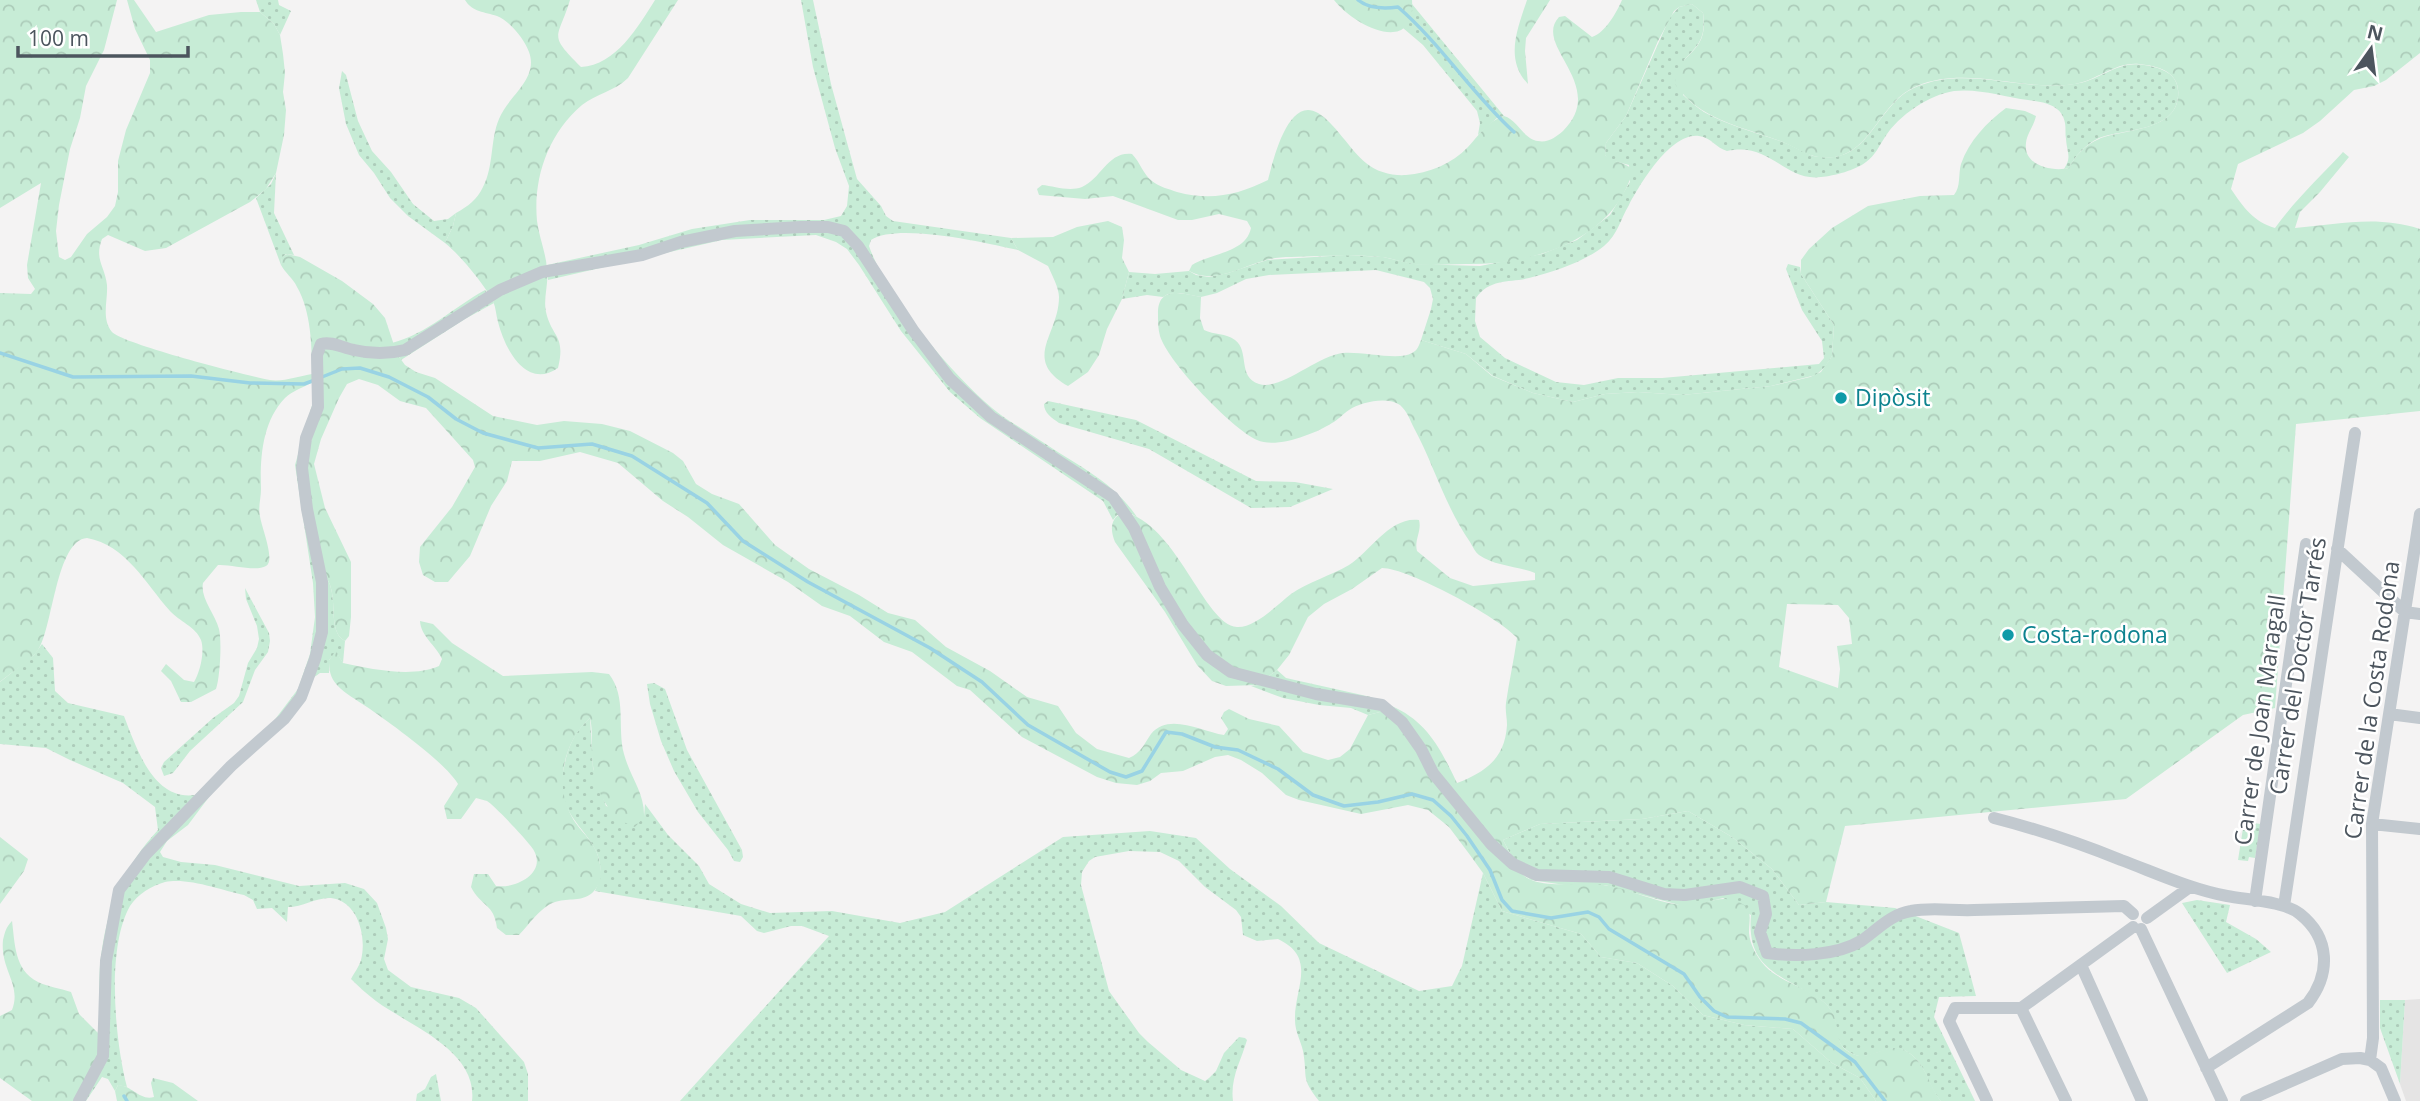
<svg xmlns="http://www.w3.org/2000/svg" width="2420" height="1101" font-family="'Open Sans',sans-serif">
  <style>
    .education { fill: #e5e4e4 }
    .green { fill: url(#green-dots) }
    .forest { fill: url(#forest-crowns); fill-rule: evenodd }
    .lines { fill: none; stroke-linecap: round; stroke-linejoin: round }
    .stream { stroke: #99d3e4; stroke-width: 3.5 }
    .minor { stroke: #c2c9cf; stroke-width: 12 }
    .culture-dot { fill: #0f9aa8; stroke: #fff; stroke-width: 2.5 }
    .labels { text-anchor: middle; stroke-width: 5; stroke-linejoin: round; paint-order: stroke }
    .culture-label { font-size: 23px; fill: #0d838f; stroke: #fff; text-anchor: start }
    .street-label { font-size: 23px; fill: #4c555e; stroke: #fff }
  </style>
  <defs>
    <pattern id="green-dots" width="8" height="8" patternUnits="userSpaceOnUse" patternTransform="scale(1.75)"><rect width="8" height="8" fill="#c7ecd6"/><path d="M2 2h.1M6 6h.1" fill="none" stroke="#adccba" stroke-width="1.8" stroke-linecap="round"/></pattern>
    <pattern id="forest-crowns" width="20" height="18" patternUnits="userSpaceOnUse" patternTransform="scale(1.75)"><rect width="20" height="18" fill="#c7ecd6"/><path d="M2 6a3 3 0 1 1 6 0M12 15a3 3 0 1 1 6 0" fill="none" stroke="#adccba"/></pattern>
  </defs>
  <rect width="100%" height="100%" fill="#f4f3f3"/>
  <!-- education -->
  <path class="education" d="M2420 999V1101H2406L2400 1084 2405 1000Z"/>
  <!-- green -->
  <path class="green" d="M256 0H278L279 5 291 11 280 35 274 24 260 12Z
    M801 0H813L831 84 857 179 881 206 886 216 893 221 1011 238 1018 250C987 243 897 222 871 240L869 246C887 298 950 372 992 408 1006 420 1025 430 1041 441 1076 465 1112 480 1137 517L1130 513 1117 515 1113 520 1103 501 980 418 950 392 901 331 859 265 847 249 836 242 816 235 722 240 548 280 547 265 639 245 692 229 750 220H824L841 216 847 206 849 186 835 148 813 67Z
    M1412 4 1504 116 1497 118 1478 135 1480 123 1477 111 1423 45 1403 28 1409 17Z
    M1692 4 1703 13C1706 37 1700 44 1684 60L1683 95C1690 101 1696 107 1704 112 1729 126 1757 133 1783 142 1793 146 1803 152 1813 156 1819 157 1827 158 1834 157 1872 152 1880 102 1916 87 1966 65 2022 92 2074 84 2100 81 2117 60 2144 65 2163 68 2180 74 2178 96 2176 132 2122 129 2099 138 2086 144 2075 156 2069 168L2064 169C2072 157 2067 153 2066 139 2065 134 2066 129 2065 123 2062 105 2044 102 2028 100 2005 97 1978 88 1954 91 1929 95 1899 115 1885 137 1879 146 1875 156 1866 162 1856 170 1834 176 1821 177 1785 182 1770 141 1727 151 1716 148 1712 138 1699 136 1671 132 1640 184 1629 205 1620 220 1618 234 1604 246 1584 262 1553 272 1529 278 1509 283 1490 278 1476 298L1475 321 1480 337 1505 358 1556 382 1584 385 1618 378H1662L1819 364 1824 358 1822 341 1802 310 1786 269 1788 264 1800 267 1801 274 1834 325 1832 356 1825 367 1816 375 1771 386 1682 395 1638 392 1605 394 1573 402 1533 393 1493 376 1466 354 1421 340 1431 309 1433 299 1430 288 1424 282 1376 270 1269 275 1246 279 1217 293 1201 297 1180 293 1168 294 1163 297 1147 295 1122 299 1129 272 1155 274 1189 271 1196 275 1209 277 1228 273 1267 260 1346 255 1383 257 1414 264 1480 266 1542 254 1577 240 1610 215 1630 182 1629 165 1610 160 1605 155 1606 143 1626 116 1670 17 1679 7Z
    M342 71 346 75 358 121 372 151 391 172 413 204 434 221 448 219 456 213 453 226 445 243 408 216 390 198 374 173 359 155 346 124 339 88Z
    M276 173 274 213 294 255 286 254 282 258 281 265 256 198 271 184Z
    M485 290 494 303 465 319 401 360 392 343C427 334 454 307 485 290Z
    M318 384 308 455 326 577C340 597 326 631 345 641L343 663 336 652 329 660V673H320L313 678 212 793 188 825 167 841 160 852 163 857 181 862 215 865 299 886 345 883 364 889 377 903 386 928 388 939 384 959 388 970 411 987 459 998 476 1008 524 1062 528 1074V1101H472C478 1050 408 1025 376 1001 367 994 359 987 351 979 354 973 359 967 361 960 367 937 358 901 331 898 317 897 303 907 288 907L287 922 272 908 257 909 253 900 244 895C222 890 187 877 165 882 151 886 138 894 130 906 106 948 115 1042 127 1087L118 1085 115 1091 108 1079 102 1077 86 1101H73C81 1080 96 1051 98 1030 101 1003 97 976 102 949 109 903 126 864 158 830L155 807 123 783 70 760 46 748 0 744V682L34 655 42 644 53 658 55 691 68 703 124 716C136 747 153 801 195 795L273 722 298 689 310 654 315 617 313 583 295 465Z
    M1048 401 1136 420 1256 481 1295 482 1333 489 1290 507 1251 508 1149 449 1059 423C1052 418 1044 413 1044 404Z
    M245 588 269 633 270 641 268 652 255 670 243 702 190 751 173 773 164 776 161 768 164 762 213 718 234 703 239 696 248 663 257 648 259 639 257 626 246 599Z
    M1277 670 1286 678 1371 697 1396 708 1368 715 1351 708 1319 705 1283 698 1251 686 1257 685Z
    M654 683 665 689 687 750 742 850 743 857 740 862 734 861 728 850 698 812 674 771 661 741 650 704 647 684Z
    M590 718 593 768 606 806 644 817 645 804 668 835 699 866 709 884 741 904 770 913 832 911 900 923 945 912 1063 837 1150 831 1196 838 1230 869 1281 906 1319 943 1419 991 1452 986 1462 966 1483 873 1502 911 1581 934 1601 957 1637 963 1673 986 1703 1015 1744 1025 1793 1029 1832 1063 1860 1078 1876 1101H1319C1300 1077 1308 1078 1303 1051 1301 1041 1295 1032 1295 1020 1294 988 1318 958 1278 939L1257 941 1243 935 1241 917 1236 910 1205 887 1179 861 1160 852 1129 851 1095 857 1089 861 1082 872 1081 885 1109 991 1139 1033 1148 1042 1181 1070 1205 1081 1209 1078 1216 1071 1224 1053 1239 1037 1245 1038 1247 1040C1241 1061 1230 1078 1233 1101H680L829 936 802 926H791L764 933 757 931 741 916 595 891C617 845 566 830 562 790 560 780 564 768 566 758 570 742 578 728 590 718Z
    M1688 811 1732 837 1772 869 1799 905 1826 902 1895 908 1959 933 1976 996 1939 997 1934 1017 1975 1101H1941C1929 1088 1927 1068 1913 1056 1890 1036 1872 1064 1853 1054 1829 1042 1842 1025 1830 1009 1824 1000 1813 995 1804 990 1769 971 1747 960 1751 915L1723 898 1696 905 1683 906 1605 885H1565L1531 880 1520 872 1503 840 1540 824 1642 819Z
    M2244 822 2261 824 2255 858 2249 857 2248 861 2238 860Z
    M2197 900 2230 905 2226 922 2256 939 2271 952 2227 973 2182 903Z
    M2380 1000H2405L2400 1084 2380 1028Z
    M436 1074 441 1101H416L417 1094 425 1089 431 1077Z"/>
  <!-- forest -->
  <path class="forest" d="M0 0H117L104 50 86 86 80 118 70 149 59 205 56 231 59 257 65 260 71 257 87 234 107 217 115 206 118 192V161L126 130 150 73V60L135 29 127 0H134L156 32 209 15 241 12H260L274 24 280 35 283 54 285 73 283 92 286 110 284 135 276 173 266 189 250 202 166 248 145 251 108 235 102 239C94 260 105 266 107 285 108 301 101 318 112 332 123 344 248 376 270 380 283 382 300 376 312 374 312 346 311 311 297 287 293 278 285 273 281 265L282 257 287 254 300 257 342 281 373 304 385 318 397 354 405 365 416 372 435 378 493 416 537 425 564 421 602 424 630 431 673 453 683 461 696 484 712 494 739 504 775 545 809 569 859 595 888 613 915 620 946 647 990 671 1027 697 1058 706 1076 733 1097 749 1129 758C1141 753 1144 744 1151 734 1169 712 1202 732 1224 735L1228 729 1221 718 1224 712 1229 709 1249 719 1279 726 1303 752 1328 760 1340 757 1350 749 1368 715 1396 708C1429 724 1442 752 1457 783 1486 772 1505 758 1507 725 1507 717 1505 711 1506 703 1509 681 1514 660 1517 638 1500 618 1408 568 1382 568L1352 589 1324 604 1308 617 1289 655 1277 670 1257 685 1226 686 1212 681 1197 665 1165 612 1115 542C1110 529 1110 519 1123 512 1177 523 1204 625 1237 627 1255 628 1277 605 1291 594 1308 582 1330 576 1349 565 1370 552 1390 516 1419 520 1422 531 1414 540 1417 551L1450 578 1473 586 1535 580V573C1518 566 1494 566 1479 555 1475 552 1473 547 1470 542 1445 506 1434 465 1414 428 1410 420 1407 411 1400 405 1387 396 1361 402 1349 410 1343 414 1338 420 1332 423 1315 434 1276 449 1257 440 1232 429 1168 362 1160 336 1158 329 1158 322 1158 315 1157 285 1182 293 1201 297L1200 318 1204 330C1214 335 1226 333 1235 340 1250 351 1237 377 1259 384 1281 391 1316 356 1343 353 1361 351 1399 361 1412 353 1418 350 1419 345 1421 340L1466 354 1492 376 1533 393 1573 402 1605 394 1638 392 1682 395 1771 386 1810 377 1821 372 1832 356 1834 325 1801 274V260L1809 249 1832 228 1868 206 1920 196 1954 195C1961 186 1958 175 1961 164 1969 141 1987 122 2006 108L2025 111 2036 116C2034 126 2027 133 2026 143 2023 166 2053 172 2069 168 2075 156 2086 144 2099 139 2121 129 2175 132 2178 97 2181 72 2159 66 2139 64 2115 62 2098 80 2075 84 2023 92 1967 65 1917 86 1880 101 1872 151 1835 157 1829 158 1821 158 1814 156 1804 154 1795 147 1785 143 1758 132 1727 126 1702 110 1691 103 1682 94 1675 84 1675 51 1710 57 1703 13L1692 4 1679 7 1674 11 1658 41 1626 116 1606 143 1605 155C1614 163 1626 162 1633 170 1614 241 1532 265 1466 264 1448 264 1430 266 1413 264 1402 262 1392 258 1381 257 1351 254 1321 256 1291 257 1281 257 1270 258 1260 262 1237 269 1212 284 1189 271L1192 265C1211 253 1246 253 1251 228L1247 221 1219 214 1192 220H1178L1113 196 1085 199 1039 195 1037 189 1042 185C1054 186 1069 192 1082 187 1101 179 1108 151 1132 154 1140 162 1143 174 1152 181 1159 187 1169 189 1177 192 1211 201 1238 195 1268 180 1273 161 1288 95 1318 113 1334 122 1351 151 1366 163 1376 172 1393 176 1406 175 1429 173 1452 164 1468 147 1479 135 1488 121 1504 116 1518 120 1523 139 1538 141 1548 143 1556 137 1563 131 1609 85 1532 46 1559 17L1565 16 1592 37C1605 33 1617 12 1622 0H2420V53L2386 80 2374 86 2354 90 2320 121 2303 133 2238 164 2231 189C2243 207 2254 222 2275 228 2295 200 2320 177 2343 152L2349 157 2320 192 2300 212 2295 228C2338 224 2378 215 2420 229V411L2296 424 2275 708 2243 715 2126 799 1845 826 1826 902 1799 905 1772 869 1732 837 1688 811 1642 819 1540 824 1503 840C1510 852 1516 873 1529 879 1550 889 1581 881 1603 885 1630 888 1660 905 1686 905 1702 906 1716 896 1732 900 1755 906 1749 915 1749 933 1750 945 1757 957 1765 966 1783 985 1816 988 1831 1010 1842 1026 1831 1044 1853 1054 1873 1063 1890 1035 1913 1056 1927 1068 1930 1088 1941 1101H1876L1860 1078 1832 1063 1793 1029 1744 1025 1703 1015 1673 986 1637 963 1601 957 1581 934 1502 911 1483 873 1470 855 1449 827 1428 810 1408 805 1361 814 1299 800 1286 795 1262 773 1241 760 1228 755 1215 757 1183 771 1161 773 1150 781 1137 785 1116 783 1097 777 1022 737 970 690 957 686 912 652 884 642 850 616 822 606 788 582 723 545 688 517 663 501 618 463 580 452 540 461H512L507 481 491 506 470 556 448 582H435L423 575 419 562 420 547 452 507 475 467 473 460 426 408 400 401 378 385 359 379 347 384 339 398 321 439 314 464 325 508 351 562V617L349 636 345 641C326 631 340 597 326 577L307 483 308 455 314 428 313 382C304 387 292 391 285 398 262 422 260 458 261 489 261 498 258 507 260 516 261 526 276 561 266 566 256 572 230 564 218 565L203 583C200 598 215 614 219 629 222 641 220 678 216 689L191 702H181L171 681 161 671 166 664 184 680 194 682C200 672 205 652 201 640 196 627 179 621 170 611 146 584 126 545 87 538 56 540 53 628 38 650 31 661 10 673 0 682V293L31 294 35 289 28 278 27 265 41 183 0 208ZM1787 604 1838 605 1849 618 1852 644 1837 646 1840 669 1838 688 1779 667Z
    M465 0H570C558 40 547 33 581 67 616 65 638 27 655 0H678L628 78C615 91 596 94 582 105 548 134 533 178 537 221 539 237 546 253 547 269 549 283 543 299 546 312 552 338 566 335 558 368 527 390 505 350 498 322 496 315 496 308 493 301 483 283 461 256 445 243L453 226 456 213C468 206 477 200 483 187 494 166 490 140 499 119 508 96 539 79 529 52 525 40 510 21 497 16 485 12 472 12 465 0Z
    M1334 0H1412C1416 58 1353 25 1334 0Z
    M1527 0H1550L1526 38 1525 51 1528 84C1504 59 1518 28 1527 0Z
    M1108 221 1122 227 1124 240 1122 258 1129 272 1122 299 1107 329 1099 355 1088 372 1068 386C1021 359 1059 335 1059 297 1059 288 1052 275 1048 266L1018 250 1011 238 1053 237 1077 227Z
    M420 621 433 624 452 643 503 676 592 672 609 674C627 697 617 728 624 754 630 777 645 793 644 817L635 827C605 817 594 786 592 756 591 743 593 730 590 718 565 740 555 781 569 811 579 835 599 839 601 872 601 878 599 886 594 891 584 902 571 898 559 901 542 904 530 924 519 935H506L497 928C494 903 481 907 471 887L474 874H488L496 886C516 889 548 873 533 849 529 842 493 804 487 801 486 801 477 798 476 798L461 819H447L444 806 458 784C445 762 390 723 367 707 357 700 345 694 337 685 330 677 329 670 329 660L336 651 343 663C371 669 412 678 439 666L442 659C436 645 421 637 420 621Z
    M0 837 28 859 24 871 0 904Z
    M12 921C15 943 14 970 38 982 48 987 60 988 71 992L79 1014 98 1033 100 1040 92 1070 73 1101H32L0 1078V1016L12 1010C22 984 0 970 3 940 5 932 6 927 12 921Z
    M153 1078 173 1083 198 1101H117L115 1091 118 1085C133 1086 140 1101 154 1097L151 1083Z"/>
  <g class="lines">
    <!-- stream -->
    <path class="stream" d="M1358 0C1369 9 1384 9 1398 7 1441 44 1472 94 1514 132
      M0 353 73 377 191 376 250 383 304 384 315 380
      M322 377 342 369 360 368 389 377 428 397 456 419 483 433 538 448 592 444 632 456 707 503 743 541 808 582 930 648 982 682 1028 725 1110 772 1126 777 1142 771 1166 732 1182 734 1215 747 1238 750 1278 769 1313 795 1344 806 1378 802 1412 794 1433 800 1451 816 1467 836 1490 870 1502 900 1512 911 1551 918 1588 912 1599 917 1609 929 1684 974 1700 997 1714 1011 1727 1017 1785 1019 1801 1023 1855 1062 1885 1101
      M124 1096 127 1101"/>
    <!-- minor -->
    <path class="minor" d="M2337 549 2405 612 2420 614
      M2389 714 2420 718
      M1994 818C2037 829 2079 843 2121 860 2156 873 2190 889 2227 896 2247 900 2284 901 2300 914 2330 938 2331 973 2308 1003L2206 1068
      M2372 824 2420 829
      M2255 901 2306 544
      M2284 906 2355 433
      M2147 918 2190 887
      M2141 929 2222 1101
      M2081 965 2142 1101
      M2021 1008 2066 1101
      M2370 1060 2373 1038 2372 824 2420 514
      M79 1101 103 1056 106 961 119 890 146 854 231 766 284 719 301 697 315 659 322 632V582L307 509 302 468 306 438 318 407 317 355 321 344C332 341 343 348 354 350 371 354 389 354 405 350L500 290 542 272 642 255 681 242 735 231 801 227H828L844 231 858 246 913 330 950 379 991 417 1113 497 1134 528 1160 587 1183 625 1207 655 1231 672 1316 694 1382 705 1402 722 1421 749 1433 773 1491 844 1513 864 1537 875 1609 877 1664 894 1685 895 1740 887 1763 896 1766 914 1760 932 1767 953C1795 957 1836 956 1861 941 1877 930 1891 914 1911 911 1932 907 1953 911 1974 910 2024 909 2074 907 2124 906L2133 914
      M1987 1101 1949 1021 1955 1008H2021L2133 927
      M2246 1101 2342 1059 2360 1058 2370 1060 2381 1068 2395 1101"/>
  </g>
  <!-- markers -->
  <g class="culture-dot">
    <circle cx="1841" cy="398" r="7"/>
    <circle cx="2008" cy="635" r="7"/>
  </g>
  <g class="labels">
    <!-- culture labels -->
    <g class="culture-label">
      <text x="1855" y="406">Dipòsit</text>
      <text x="2022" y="643">Costa-rodona</text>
    </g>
    <!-- street labels -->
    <g class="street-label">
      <text transform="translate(2298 666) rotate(-81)" y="8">Carrer del Doctor Tarrés</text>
      <text transform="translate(2372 700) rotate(-82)" y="8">Carrer de la Costa Rodona</text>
      <text transform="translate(2260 720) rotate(-82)" y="8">Carrer de Joan Maragall</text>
    </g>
  </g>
  <!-- north arrow -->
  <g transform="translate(2371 49) rotate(14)" stroke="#ffffff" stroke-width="5" paint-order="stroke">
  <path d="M0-5L12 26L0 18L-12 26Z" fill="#4c555e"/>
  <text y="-10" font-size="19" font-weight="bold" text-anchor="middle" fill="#4c555e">N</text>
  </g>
  <!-- scale -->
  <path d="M18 46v10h170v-10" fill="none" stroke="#4c555e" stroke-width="3.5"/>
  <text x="28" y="46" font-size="21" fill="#4c555e" stroke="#ffffff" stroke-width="5" paint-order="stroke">100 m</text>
</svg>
